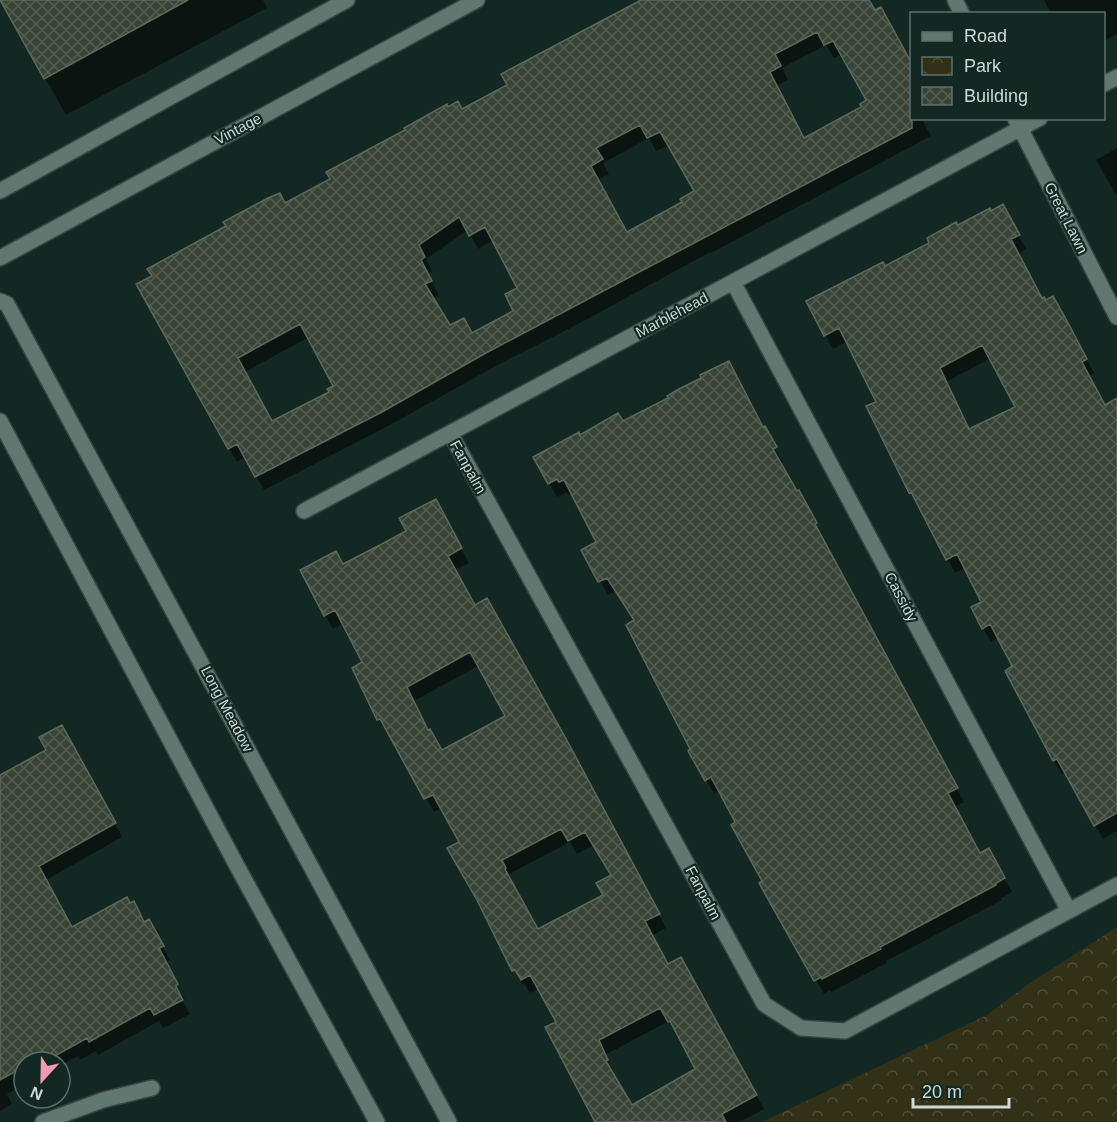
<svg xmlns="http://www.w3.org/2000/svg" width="1117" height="1122" font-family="Arial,sans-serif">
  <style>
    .park { fill: url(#park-crowns) }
    .shadow { fill: #0007; fill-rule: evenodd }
    .building { fill: url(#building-cross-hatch); stroke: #5c6a5a; stroke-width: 1.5; fill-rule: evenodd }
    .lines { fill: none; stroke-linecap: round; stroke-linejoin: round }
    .minor-casing { stroke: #354541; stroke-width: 18 }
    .tertiary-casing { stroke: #354541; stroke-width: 18 }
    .minor { stroke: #617871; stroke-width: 15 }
    .tertiary { stroke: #617871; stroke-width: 15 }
    .labels { text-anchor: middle; stroke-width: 4.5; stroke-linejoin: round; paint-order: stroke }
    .street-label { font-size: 15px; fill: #cdd9d5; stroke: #142823 }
  </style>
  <defs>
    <pattern id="park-crowns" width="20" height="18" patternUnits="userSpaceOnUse" patternTransform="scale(1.5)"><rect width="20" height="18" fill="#323117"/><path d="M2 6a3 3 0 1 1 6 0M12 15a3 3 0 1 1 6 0" fill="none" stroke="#4e4e38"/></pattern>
    <pattern id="building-cross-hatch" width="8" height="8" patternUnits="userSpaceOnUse" patternTransform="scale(1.5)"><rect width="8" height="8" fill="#384436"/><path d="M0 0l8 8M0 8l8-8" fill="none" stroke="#545e52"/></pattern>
  </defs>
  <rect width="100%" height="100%" fill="#142823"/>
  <!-- park -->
  <path class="park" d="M1117 927V1122H762L987 1015 1027 985Z"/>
  <!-- shadow -->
  <path class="shadow" d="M2 0H263L267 8 66 115Z
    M671 0H868L912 118H927L923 121 931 136 711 253 710 252 582 322 492 368 390 425 264 490 245 457 237 462 138 285 332 180 448 108 462 111ZM826 45 834 58 842 54 868 101 863 107 804 140 776 86 788 80 782 68ZM649 138 656 151 669 145 696 192 684 203 626 233 597 180 609 174 603 163ZM468 230 478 249 493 240 519 289 515 311 472 335 450 327 432 299 439 295 427 274 432 271 426 259ZM309 337 335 386 331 392 272 423 245 372Z
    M1044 0H1117V34L1104 41V14H1051Z
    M1117 148V195H1116L1096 160Z
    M1002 206 1026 249 1018 254 1042 299 1073 334 1094 373 1089 376 1105 407 1117 417V831L1103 839 1066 772 1062 774 1054 761 1007 671 1014 667 999 637 991 642 983 628V602L966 568 955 573 920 505 918 506 910 492 878 403 848 341 833 349 808 302 885 268 931 243 957 227ZM991 358 1017 408 970 431 946 382Z
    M622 423 763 429 783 462 780 464 806 506 823 537 822 538 964 802 955 807 980 855 996 864 1012 892 1001 898 1002 900 886 961 887 963 831 992 830 990 824 994 761 883 765 881 738 823 719 790 714 794 690 751 692 750 636 621 616 591 608 595 583 550 598 542 572 493 568 495 567 492 557 497 535 458 580 437Z
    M443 515 469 563 455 570 475 607 571 750 666 928 651 936 668 966 680 959 764 1109 740 1122H597L558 1023 539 988 530 993 524 983 522 984 478 900 461 842 442 808 434 812 389 732 387 733 379 720 354 669 364 662 343 623 333 629 325 615 343 566ZM478 666 507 716 441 752 428 731 414 701ZM570 842 577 854 594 845 613 876 605 896 537 931 511 883 513 882 509 874ZM669 1021 697 1069 631 1107 612 1075 615 1074 605 1055Z
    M69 740 122 837 46 880 72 929 144 923 148 921 170 960 165 963 185 999 182 1000 190 1014 163 1028 159 1021 98 1055 96 1051 80 1060 78 1056 60 1066V1062H24V1085L7 1094 12 1104 0 1111V783Z"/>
  <!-- building -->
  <path class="building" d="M0 0H188L44 79Z
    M641 0H869L875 10 881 7 912 64V128L484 354 382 412 255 477 237 444 228 449 136 284 152 276 147 269 226 226 223 222 268 198 280 193 285 203 330 179 326 172 405 130 404 128 447 104 448 107 458 101 462 109 507 85 501 74ZM817 32 824 45 833 41 866 100 860 104 861 107 804 138 770 72 781 66 775 54ZM640 125 647 138 660 132 694 191 680 199 682 202 627 232 591 166 603 159 596 148ZM459 217 469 236 485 227 517 288 505 294 513 311 472 333 464 318 450 325 425 284 432 281 421 260 425 257 419 245ZM300 324 333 386 327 389 329 392 272 421 238 358Z
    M1003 204 1020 235 1011 239 1042 298 1044 297 1046 300 1053 296 1066 319 1087 359 1082 362 1105 405 1117 398V813L1094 826 1057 759 1053 761 1005 671 1012 666 990 624 982 629 971 607 981 602 957 554 946 560 911 492 909 493 866 406 876 402 839 328 824 336 806 301 883 262 885 266 929 243 927 238 956 222 958 225 990 208 991 211ZM982 345 1015 407 969 429 940 368Z
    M729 361 763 427 765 426 777 447 773 449 797 491 799 490 817 523 815 524 958 788 948 793 980 853 989 848 1005 878 995 884 996 885 880 947 881 949 822 979 821 977 814 981 759 883 762 881 731 825 735 822 711 777 705 781 688 751 690 749 626 625 634 620 607 578 598 582 581 550 596 542 564 480 559 482 557 479 548 484 533 457 579 432 580 435 618 413 623 421 668 398 667 396 679 389 701 378 700 375Z
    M436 499 462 548 448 556 475 605 487 598 564 735 660 914 645 921 668 964 681 957 757 1095 722 1114 726 1122H595L545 1027 556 1022 530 975 521 980 515 970 512 971 477 900 447 848 459 842 433 795 424 799 380 719 377 720 352 668 362 662 335 610 324 616 300 570 336 551 343 564 380 545 406 531 399 518ZM470 652 505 716 442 750 430 729 428 730 407 687ZM561 829 568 841 585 832 611 875 596 883 603 895 538 929 505 869 506 868 502 860ZM660 1008 668 1022 670 1021 695 1069 632 1105 606 1061 608 1060 599 1040Z
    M62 725 116 823 39 866 72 927 127 897 130 903 134 901 144 922 149 919 164 946 159 948 178 984 176 986 183 1000 154 1015 150 1008 89 1042 87 1038 44 1062H24V1067L0 1080V775L46 750 39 737Z"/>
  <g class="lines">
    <!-- minor casing -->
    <g class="minor-casing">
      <path id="minor" d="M955 0 962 14
        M1104 84 1117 77
        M1015 118 1117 317
        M733 282 1069 911
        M450 433 764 1004 801 1028 845 1031 1117 885
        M304 511 1040 118
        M43 1122 103 1100 152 1088"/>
    </g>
    <!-- tertiary casing -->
    <g class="tertiary-casing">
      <path id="tertiary" d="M0 191 347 0
        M0 258 477 0
        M0 301 7 304 449 1122
        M0 421 237 866 377 1122"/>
    </g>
    <!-- minor -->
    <use href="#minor" class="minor"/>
    <!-- tertiary -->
    <use href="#tertiary" class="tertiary"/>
  </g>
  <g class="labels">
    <!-- street labels -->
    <g class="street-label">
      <text transform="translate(238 129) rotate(-28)" y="5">Vintage</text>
      <text transform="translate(1066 218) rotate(63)" y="5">Great Lawn</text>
      <text transform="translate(672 315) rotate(-28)" y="5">Marblehead</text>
      <text transform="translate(468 467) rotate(61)" y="5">Fanpalm</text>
      <text transform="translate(901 597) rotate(62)" y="5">Cassidy</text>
      <text transform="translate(227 709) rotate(62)" y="5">Long Meadow</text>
      <text transform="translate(703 893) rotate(62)" y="5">Fanpalm</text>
    </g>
  </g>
  <!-- legend -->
  <rect x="910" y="12" width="195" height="108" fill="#142823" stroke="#5e6f6a" stroke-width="1.5"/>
  <rect x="922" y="32" width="30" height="9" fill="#617871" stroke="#5e6f6a" stroke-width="1.5"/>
  <text x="964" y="42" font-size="18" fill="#cdd9d5">Road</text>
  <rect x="922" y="57" width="30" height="18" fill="url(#park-crowns)" stroke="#5e6f6a" stroke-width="1.5"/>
  <text x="964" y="72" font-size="18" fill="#cdd9d5">Park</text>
  <rect x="922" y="87" width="30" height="18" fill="url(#building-cross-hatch)" stroke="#5e6f6a" stroke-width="1.5"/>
  <text x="964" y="102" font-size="18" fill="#cdd9d5">Building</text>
  <!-- north arrow -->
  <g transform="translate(42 1080) rotate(202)"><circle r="28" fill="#142823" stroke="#5e6f6a" stroke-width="1.5"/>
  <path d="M0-4.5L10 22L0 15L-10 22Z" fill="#f19ab2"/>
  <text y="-9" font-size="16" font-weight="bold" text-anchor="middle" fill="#cdd9d5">N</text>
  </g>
  <!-- scale -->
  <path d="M913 1098v9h96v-9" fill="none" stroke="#cdd9d5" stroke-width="3"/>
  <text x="922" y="1098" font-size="18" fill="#cdd9d5" stroke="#142823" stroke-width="4.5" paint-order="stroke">20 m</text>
</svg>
